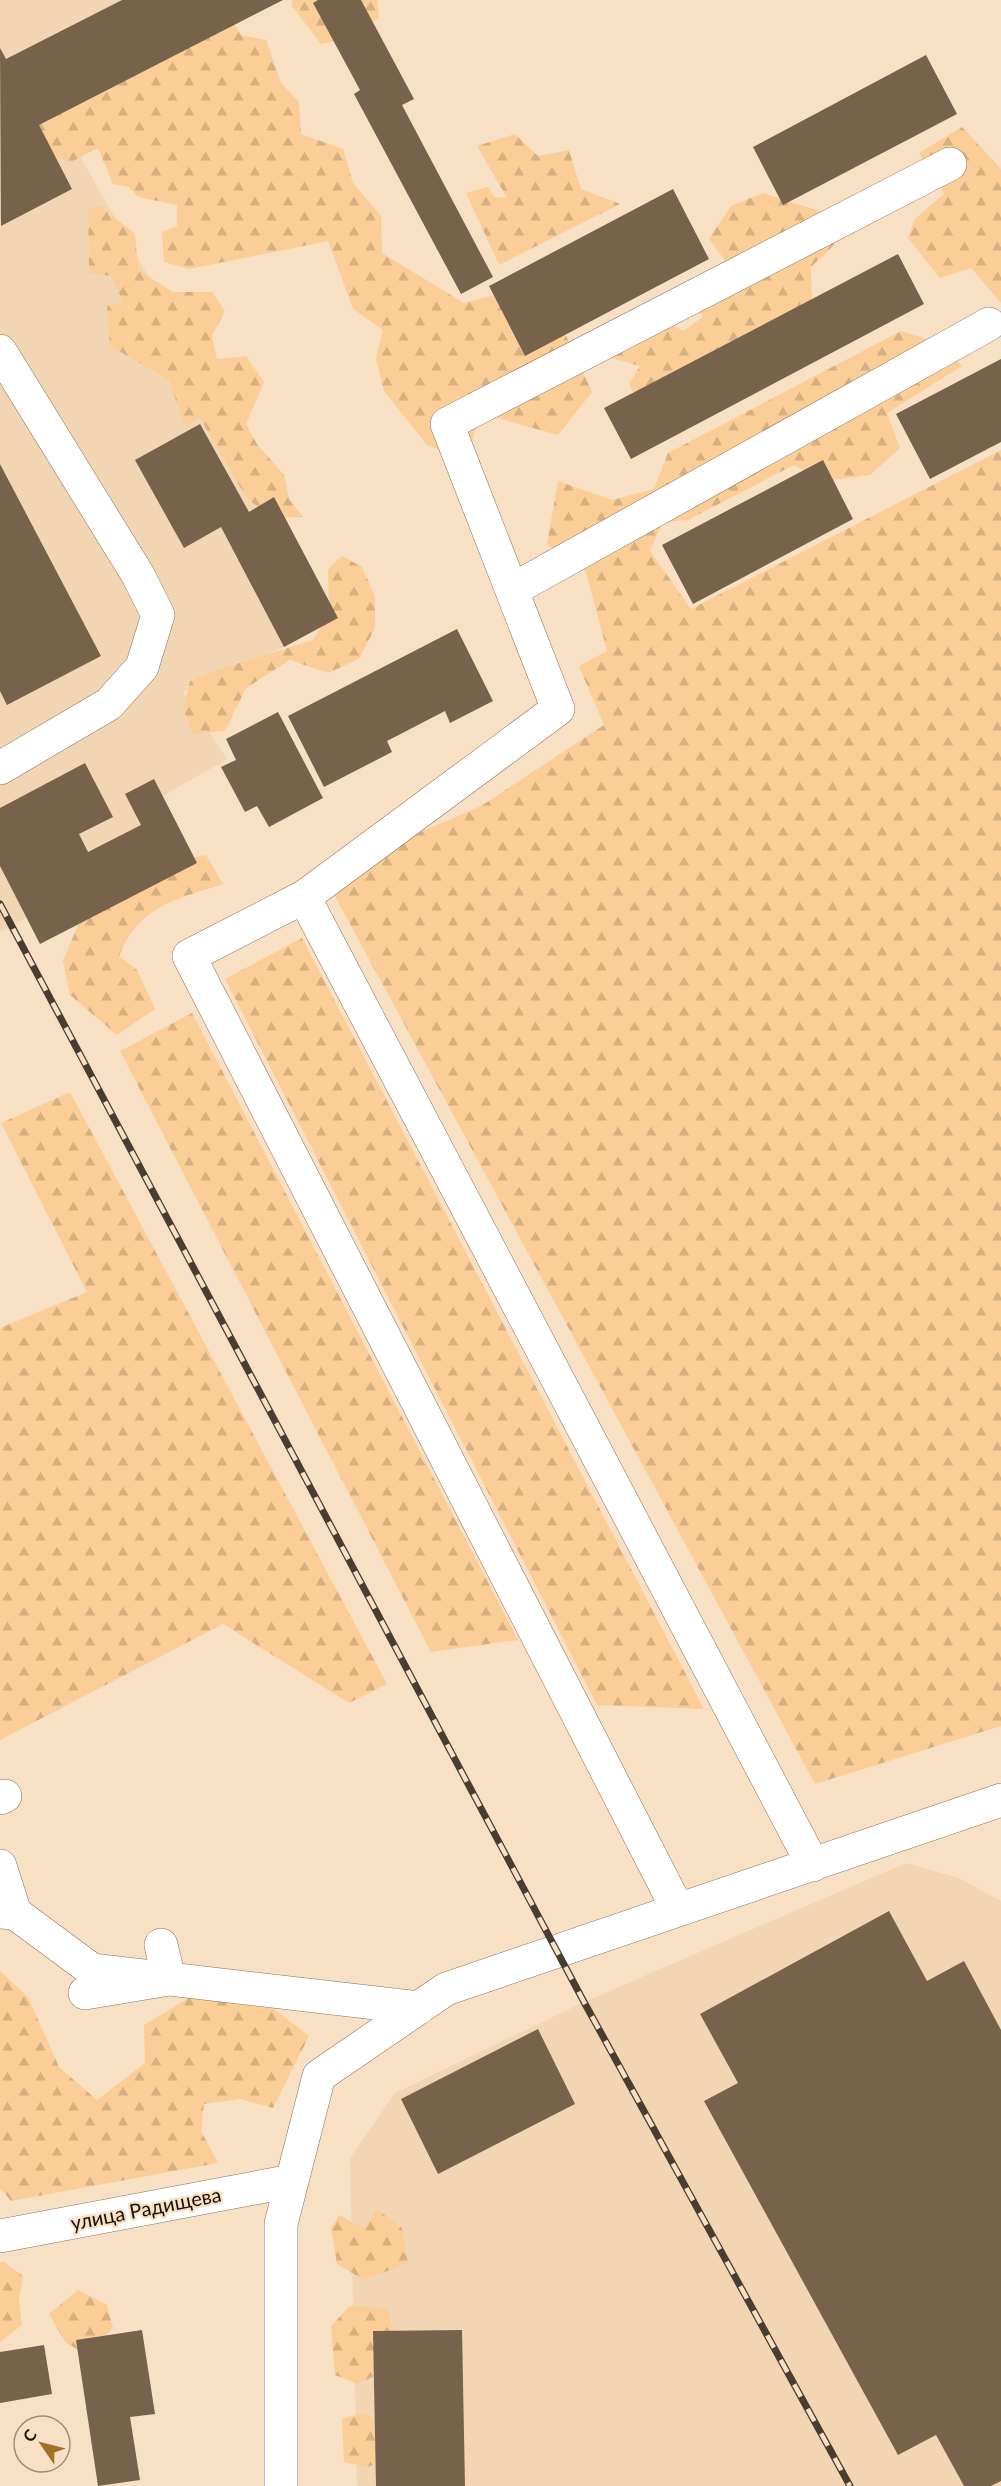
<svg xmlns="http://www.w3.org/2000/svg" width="1001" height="2486" font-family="Lato,sans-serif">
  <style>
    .built { fill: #f2d6b4 }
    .forest { fill: url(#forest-firs) }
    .building { fill: #77634b }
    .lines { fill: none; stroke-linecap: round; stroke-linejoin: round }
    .minor-casing { stroke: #88735a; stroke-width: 34 }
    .minor { stroke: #fff; stroke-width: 33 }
    .rail-casing { stroke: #483d30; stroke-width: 7 }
    .rail { stroke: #f8e0c5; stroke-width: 4.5; stroke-dasharray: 14; stroke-linecap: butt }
    .labels { text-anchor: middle; stroke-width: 4.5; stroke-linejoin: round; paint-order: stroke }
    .street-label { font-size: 20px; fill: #181107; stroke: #f8e0c5 }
  </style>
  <defs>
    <pattern id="forest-firs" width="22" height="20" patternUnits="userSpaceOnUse" patternTransform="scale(1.5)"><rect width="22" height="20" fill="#fbce97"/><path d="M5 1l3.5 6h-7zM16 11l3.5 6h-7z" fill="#d6b081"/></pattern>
  </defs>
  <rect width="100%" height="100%" fill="#f8e0c5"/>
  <!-- built -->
  <path class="built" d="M0 0H283L57 116 274 497 338 618 284 647 183 692 227 759 163 796 197 863 40 944 27 918 0 932Z
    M906 1863 959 1878 1001 1901V2486H357L350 2158 395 2093 584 2002Z"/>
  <!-- forest -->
  <path class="forest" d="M220 0 241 35 266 40 281 83 299 102 301 134 343 149 353 183 381 216 382 253 464 303 502 293 562 327 592 392 558 435 487 415 474 432 469 461 427 445 384 391 376 359 383 330 353 309 328 241 189 269 164 262 162 232 177 226V205L138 197 129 187 113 184 98 148 71 162 41 152 27 126Z
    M292 0H377L379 18 350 38 321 44 292 6Z
    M962 127 1001 169V303L971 268 940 278 908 238 915 219 944 194 919 153Z
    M515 134 538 156 569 150 581 189 620 204 499 265 466 193 488 187 494 197 507 198 477 146Z
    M763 193 838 217 834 245 811 267 812 311 640 406 629 384 640 366 601 355 656 316 683 331 703 317 688 298 706 271 727 263 709 239 731 206Z
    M99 205 135 234 138 270 173 292H212L225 311 212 336 217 359 246 356 264 382 246 424 257 444 284 475 289 499 303 517 276 518 248 500 200 418 185 426 169 380 110 346 107 306 123 302 111 276 89 273 88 210Z
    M901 331 943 344 962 366 887 413 900 448 870 475 823 481 794 465 688 520 663 522 650 551 691 609 1001 450V1726L815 1784 323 874 481 806 604 725 579 666 607 651 586 572 547 544 558 481 612 500 654 489 668 453Z
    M342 556 362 567 375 596V628L359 659 328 673 290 660 246 688 225 731 193 734 183 709 190 681 217 670 313 640 329 614 328 569Z
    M206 855 223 884C177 899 138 906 119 956L137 970 155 1009 117 1035 70 995 63 961 86 906 169 862Z
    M302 938 704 1709 597 1705 225 979Z
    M192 1013 518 1640 431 1652 120 1051Z
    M70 1092 387 1684 349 1703 223 1624 0 1740V1328L87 1292 1 1123Z
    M0 1971 28 1997 59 2067 97 2100 145 2063 144 2025 192 1996 274 2009 309 2036 273 2108 240 2099 204 2104 201 2131 218 2163 11 2201 0 2188Z
    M377 2209 402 2228 408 2263 364 2280 337 2264 331 2228 339 2215 364 2228Z
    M3 2261 23 2276 19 2300 22 2325 0 2342V2263Z
    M78 2290 107 2305 113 2328 88 2355 66 2343 49 2314Z
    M350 2306 387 2308 397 2344 394 2367 357 2384 335 2375 331 2326Z
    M364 2413 389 2428 390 2459 367 2467 344 2462 342 2419Z"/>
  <!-- building -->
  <path class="building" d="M122 0H283L39 125 72 189 1 226 0 48 6 59Z
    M318 0H361L414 99 402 105 493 277 461 294 354 94 360 90 313 3Z
    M926 55 957 114 783 205 753 147Z
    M673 189 709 259 525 356 489 286Z
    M898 254 924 304 631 459 604 408Z
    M1001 359V442L930 479 896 414Z
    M200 424 249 512 274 497 338 618 284 647 221 527 184 548 135 460Z
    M823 460 853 519 693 604 662 545Z
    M0 464 101 656 7 705 0 691Z
    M457 629 493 701 450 723 445 711 387 741 392 752 324 787 288 716Z
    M278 712 323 798 269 827 257 806 245 812 221 767 236 760 226 739Z
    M85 763 113 817 79 834 88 852 141 825 125 794 154 779 197 863 40 944 0 866V808Z
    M889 1911 927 1981 964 1961 1001 2030V2481L991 2486H964L936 2435 898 2455 704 2101 738 2083 700 2014Z
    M538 2029 575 2104 438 2174 401 2099Z
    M142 2330 155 2414 130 2417 140 2480 98 2486 76 2340Z
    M462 2330 465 2486H376L373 2331Z
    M44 2345 52 2394 0 2403V2352Z"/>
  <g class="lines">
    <!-- minor casing -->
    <g class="minor-casing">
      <path id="minor" d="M0 351 138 575 158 615 142 667 109 704 0 768
        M512 590 989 324
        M304 897 558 709 447 424 950 164
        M0 1798 5 1796
        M0 1866 15 1913
        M678 1910 189 956 304 897 813 1865
        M0 1912 15 1913 92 1970 419 2008
        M85 1993 169 1979 161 1945
        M0 2236 292 2181
        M281 2486V2224L319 2076 446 1989 1001 1800"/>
    </g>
    <!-- minor -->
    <use href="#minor" class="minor"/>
    <!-- rail casing -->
    <g class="rail-casing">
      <path id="rail" d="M0 904 584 2002 850 2486"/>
    </g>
    <!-- rail -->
    <use href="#rail" class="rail"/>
  </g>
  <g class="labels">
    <!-- street labels -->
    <g class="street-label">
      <text transform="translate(146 2209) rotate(-11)" y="7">улица Радищева</text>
    </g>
  </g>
  <!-- north arrow -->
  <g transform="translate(42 2444) rotate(305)"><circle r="28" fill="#f8e0c5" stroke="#9e8d79" stroke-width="1.5"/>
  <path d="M0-4.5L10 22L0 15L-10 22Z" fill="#a36f27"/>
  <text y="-9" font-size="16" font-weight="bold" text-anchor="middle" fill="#181107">С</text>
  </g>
</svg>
